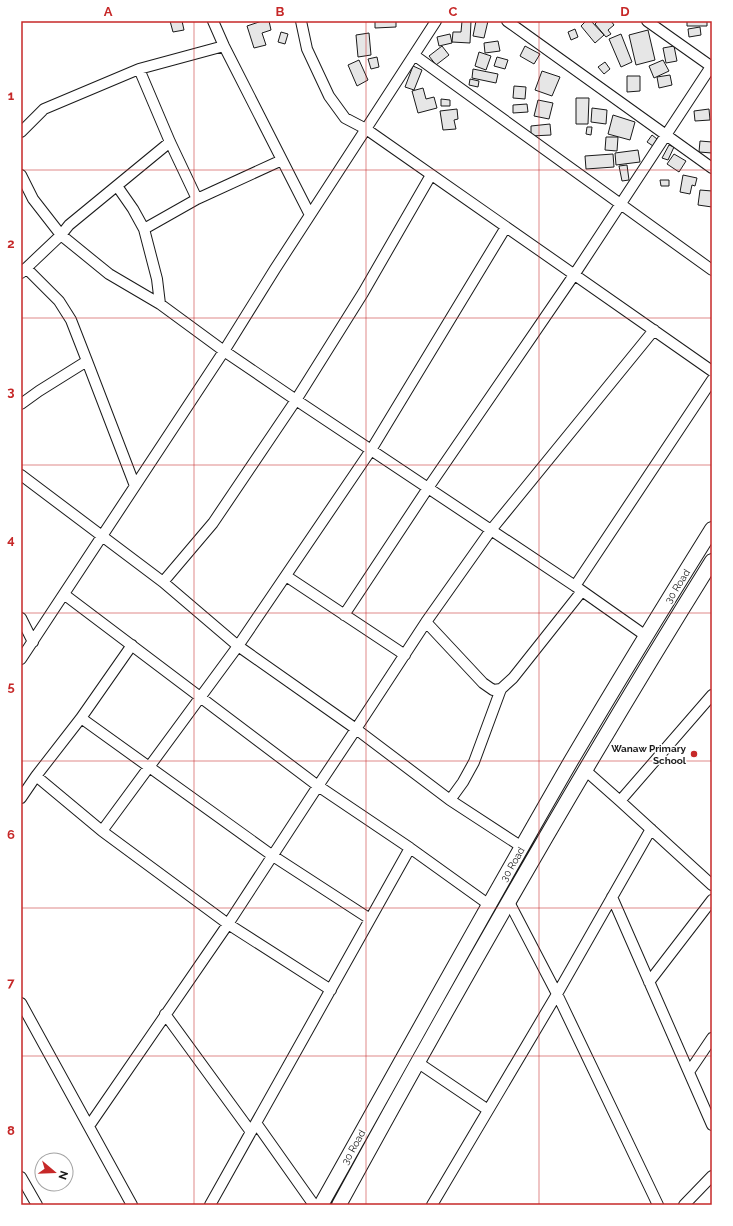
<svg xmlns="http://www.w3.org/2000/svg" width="733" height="1226" font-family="Raleway,sans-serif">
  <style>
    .building { fill: #e6e6e6; stroke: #1a1a1a }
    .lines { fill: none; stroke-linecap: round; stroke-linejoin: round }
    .minor-casing { stroke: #1a1a1a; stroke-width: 12 }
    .secondary-casing { stroke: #1a1a1a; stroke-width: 16 }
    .minor { stroke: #fff; stroke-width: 10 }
    .secondary { stroke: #fff; stroke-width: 14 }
    .grid { fill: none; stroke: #c62828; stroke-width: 1; stroke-opacity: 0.55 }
    .poi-dot { fill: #c62828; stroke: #fff; stroke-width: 1.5 }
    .labels { text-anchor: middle; stroke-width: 3; stroke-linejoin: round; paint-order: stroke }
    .street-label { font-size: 10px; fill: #1a1a1a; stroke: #fff }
    .poi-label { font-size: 10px; font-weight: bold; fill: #1a1a1a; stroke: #fff; text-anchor: end }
    .neatline { fill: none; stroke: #c62828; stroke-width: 1.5 }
    .grid-label { font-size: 13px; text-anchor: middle; font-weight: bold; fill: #c62828 }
  </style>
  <rect width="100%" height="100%" fill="#fff"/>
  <!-- building -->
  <path class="building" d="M170 21H182L184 30 173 32Z
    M262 21H269L271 30 262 33 266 45 254 48 247 26Z
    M375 21H396V27L375 28Z
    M462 21H471L470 43 452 42 453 32H461Z
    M476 21H488L484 38 473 36Z
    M586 21H591L604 35 595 43 581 26Z
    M598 21H611L614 25 608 30 611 34 606 37 595 24Z
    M687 21H707V26H687Z
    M700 27 701 35 689 37 688 29Z
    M575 29 578 37 571 40 568 32Z
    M648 30 655 60 636 65 629 35Z
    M281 32 288 34 285 44 278 42Z
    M369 33 371 55 358 57 356 35Z
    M450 34 452 43 439 46 437 37Z
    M621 34 632 62 621 67 609 39Z
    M498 41 500 51 485 53 484 43Z
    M442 46 449 55 436 65 429 56Z
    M525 46 540 54 534 64 520 56Z
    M674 46 677 61 666 63 663 48Z
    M479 52 491 56 486 70 475 66Z
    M377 57 379 67 371 69 368 59Z
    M497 57 508 60 505 69 494 66Z
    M359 60 368 80 357 86 348 65Z
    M663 60 669 71 654 78 649 66Z
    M605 62 610 69 604 74 598 67Z
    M413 66 422 70 414 90 405 87Z
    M473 69 498 74 496 83 472 78Z
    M542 71 560 77 552 96 535 90Z
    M670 75 672 85 659 88 657 77Z
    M627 76H640V91L627 92Z
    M470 79 479 81 478 87 469 85Z
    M514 86 526 87 525 99 513 98Z
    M423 88 426 99 434 97 437 108 418 113 412 91Z
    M576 98H589L588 124H576Z
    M441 99 450 100V106H441Z
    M538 100 553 103 549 119 534 116Z
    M527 104 528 112 513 113V105Z
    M592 108 607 110 606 124 591 122Z
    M457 109 458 119 454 120 456 129 443 130 440 111Z
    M709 109 710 120 695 121 694 111Z
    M613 115 635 122 630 140 608 134Z
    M550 124 551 135 531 136V126Z
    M587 127H592L591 135 586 134Z
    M652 135 657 139 653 146 647 142Z
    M606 137H618L617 151 605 150Z
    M700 141 712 142V153L699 152Z
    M669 145 674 147 668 160 662 158Z
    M638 150 640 162 616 165 615 153Z
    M613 154 614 167 586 169 585 156Z
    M674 154 686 161 679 172 667 164Z
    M627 165 629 180 622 181 619 166Z
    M683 175 697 178 695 186 692 185 690 194 680 192Z
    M660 180H669V186H661Z
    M700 190 712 191V207L698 205Z"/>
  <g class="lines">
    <!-- minor casing -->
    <g class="minor-casing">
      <path id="minor" d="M213 21 224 46 310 215
        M301 21 307 49 329 96 345 118 366 129 712 371
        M507 21 712 168
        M647 21 712 67
        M414 55 712 270
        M139 69 170 142 197 199
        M21 132 44 109 139 69 224 46
        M21 175 33 199 61 235 109 274 160 304 224 351 296 400 575 586 646 636
        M117 186 133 209 144 229 157 279 160 304
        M144 229 197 199 282 160
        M26 268 59 301 71 320 87 361 135 486
        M21 273 61 235 69 225 170 142
        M21 404 39 391 87 361
        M21 475 163 582 238 646 356 729 450 800 522 847
        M286 576 405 655
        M163 582 213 523 296 400 363 293 431 175
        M575 586 712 380
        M65 595 318 786 410 848 488 904
        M344 615 428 488 574 275 712 65
        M21 618 33 642
        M426 622 483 683 493 690 501 689 513 678 582 591
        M21 659 224 351 275 269 436 21
        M81 718 273 856 370 919
        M585 770 620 801 712 885
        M36 776 102 831 228 924 331 990
        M21 798 36 776 81 718 132 645
        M450 800 463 782 474 762 501 689
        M620 801 712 695
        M102 831 238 646 371 450 506 227
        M612 897 712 1125
        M509 902 557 994 658 1205
        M649 982 712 900
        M21 1003 132 1205
        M165 1014 251 1132
        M417 1062 488 1110
        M689 1072 712 1038
        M256 1123 314 1205
        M89 1126 228 924 318 786 356 729 426 622 491 530 654 330
        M21 1177 37 1205
        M210 1205 410 848
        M432 1205 557 994 651 829
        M684 1205 712 1176"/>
    </g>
    <!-- secondary casing -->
    <g class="secondary-casing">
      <path id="secondary" d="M321 1205C404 1057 486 908 571 761 617 683 664 606 712 529
        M339 1205C458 987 581 771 712 561"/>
    </g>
    <!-- minor -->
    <use href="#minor" class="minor"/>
    <!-- secondary -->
    <use href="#secondary" class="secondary"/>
  </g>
  <!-- grid -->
  <path class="grid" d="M194 21V1205M366 21V1205M539 21V1205M21 170H712M21 318H712M21 465H712M21 613H712M21 761H712M21 908H712M21 1056H712"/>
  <!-- markers -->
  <circle class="poi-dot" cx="694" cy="754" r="4"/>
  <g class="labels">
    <!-- street labels -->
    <g class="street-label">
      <text transform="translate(677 586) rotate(-58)" y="4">30 Road</text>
      <text transform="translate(512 864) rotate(-60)" y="4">30 Road</text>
      <text transform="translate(353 1147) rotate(-61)" y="4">30 Road</text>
    </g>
    <!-- poi labels -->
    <g class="poi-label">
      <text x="686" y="752">Wanaw Primary<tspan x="686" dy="12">School</tspan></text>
    </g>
  </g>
  <!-- border -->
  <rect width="733" height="1226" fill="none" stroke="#ffffff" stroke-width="44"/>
  <!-- north arrow -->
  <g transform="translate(54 1172) rotate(109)"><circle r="19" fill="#ffffff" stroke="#a3a3a3"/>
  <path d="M0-3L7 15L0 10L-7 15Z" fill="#c62828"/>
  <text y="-6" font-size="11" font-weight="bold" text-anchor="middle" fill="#1a1a1a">N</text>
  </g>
  <rect x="22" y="22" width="689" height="1182" class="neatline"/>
  <g class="grid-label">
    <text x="108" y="16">A</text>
    <text x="280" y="16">B</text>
    <text x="453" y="16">C</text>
    <text x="625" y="16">D</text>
    <text x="11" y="100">1</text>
    <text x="11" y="248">2</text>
    <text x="11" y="396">3</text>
    <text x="11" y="544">4</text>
    <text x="11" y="691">5</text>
    <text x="11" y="839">6</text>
    <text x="11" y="987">7</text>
    <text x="11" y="1135">8</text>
  </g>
</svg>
